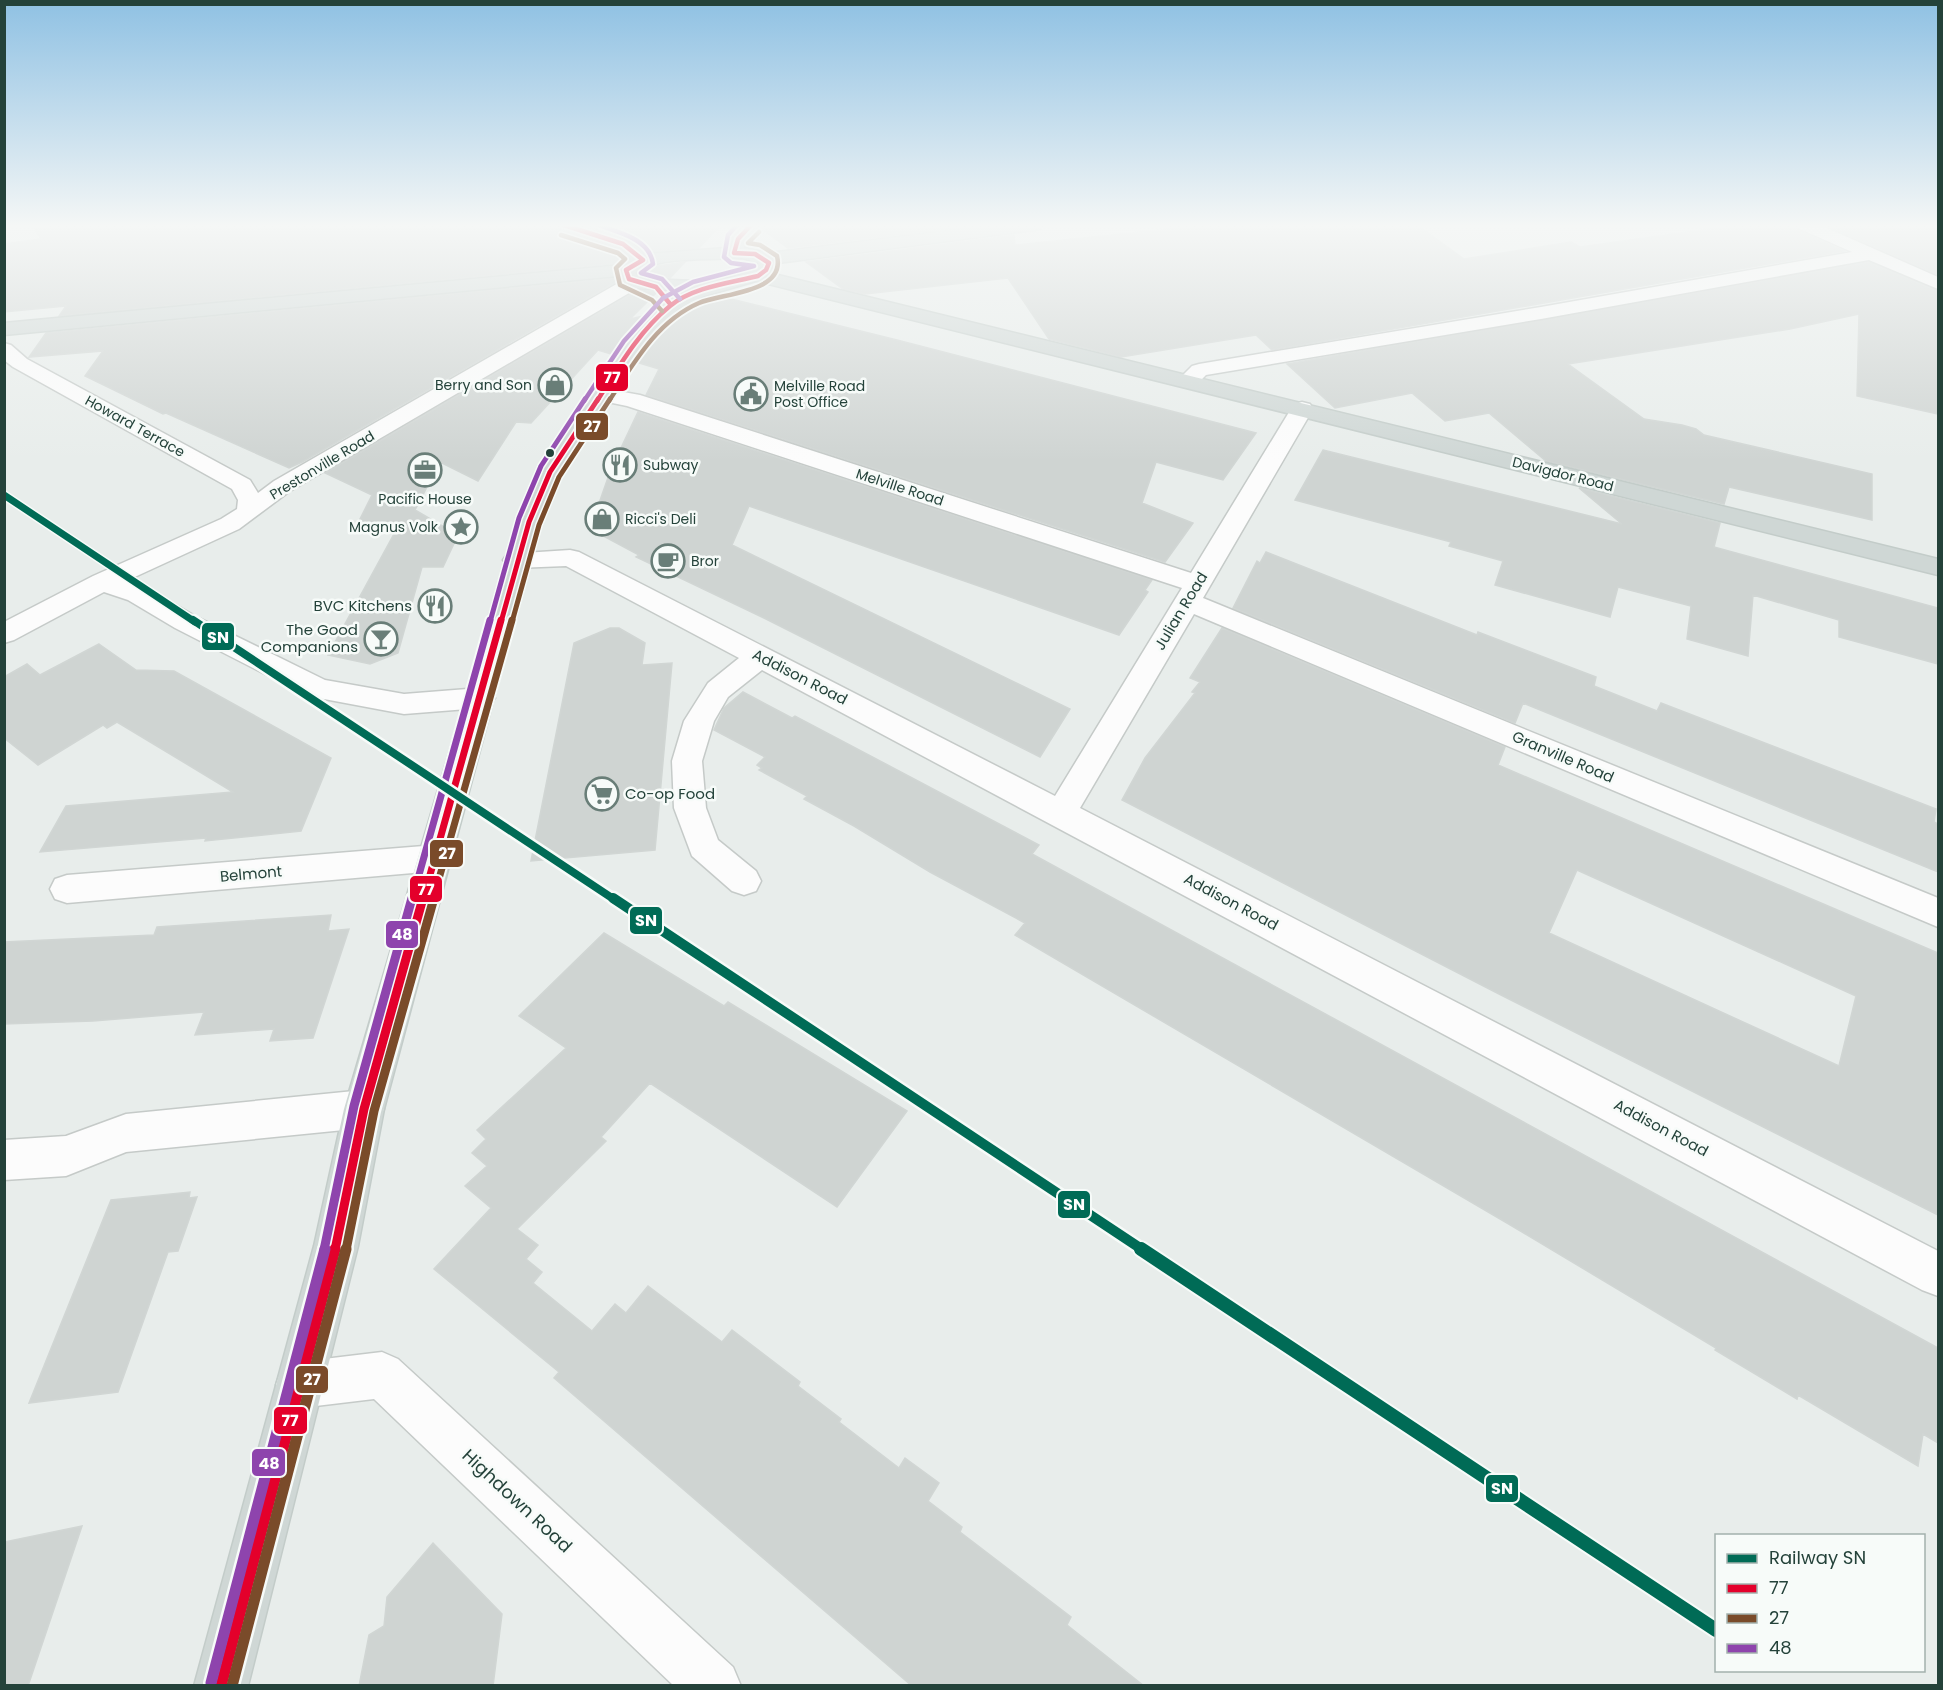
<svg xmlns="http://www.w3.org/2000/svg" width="1943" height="1690" font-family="Poppins,sans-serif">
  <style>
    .building { fill: #cfd4d2; stroke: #d1d6d4; stroke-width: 1.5; fill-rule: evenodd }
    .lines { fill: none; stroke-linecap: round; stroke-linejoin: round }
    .minor-casing { stroke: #c5cac8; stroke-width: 3 }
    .major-casing { stroke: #c3ccc9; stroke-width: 3 }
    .minor { fill: #fcfcfc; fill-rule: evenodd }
    .major { fill: #cfd7d5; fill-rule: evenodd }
    .bus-1-far4-casing { stroke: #f7fbf9; stroke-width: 8 }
    .bus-1-far3-casing { stroke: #f7fbf9; stroke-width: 8 }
    .bus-1-far2-casing { stroke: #f7fbf9; stroke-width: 11 }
    .bus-1-far1-casing { stroke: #f7fbf9; stroke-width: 14 }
    .bus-1-casing { stroke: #f7fbf9; stroke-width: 16 }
    .bus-2-far4-casing { stroke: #f7fbf9; stroke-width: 8 }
    .bus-2-far3-casing { stroke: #f7fbf9; stroke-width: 8 }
    .bus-2-far2-casing { stroke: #f7fbf9; stroke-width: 11 }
    .bus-2-far1-casing { stroke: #f7fbf9; stroke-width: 14 }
    .bus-2-casing { stroke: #f7fbf9; stroke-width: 16 }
    .bus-3-far4-casing { stroke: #f7fbf9; stroke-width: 8 }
    .bus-3-far3-casing { stroke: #f7fbf9; stroke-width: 8 }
    .bus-3-far2-casing { stroke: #f7fbf9; stroke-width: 11 }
    .bus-3-far1-casing { stroke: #f7fbf9; stroke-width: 14 }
    .bus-3-casing { stroke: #f7fbf9; stroke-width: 16 }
    .bus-1-far4 { stroke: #e4002b; stroke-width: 4.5 }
    .bus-1-far3 { stroke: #e4002b; stroke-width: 5 }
    .bus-1-far2 { stroke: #e4002b; stroke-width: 7 }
    .bus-1-far1 { stroke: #e4002b; stroke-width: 9 }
    .bus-1 { stroke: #e4002b; stroke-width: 11 }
    .bus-2-far4 { stroke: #7a4b2a; stroke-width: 4.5 }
    .bus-2-far3 { stroke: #7a4b2a; stroke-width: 5 }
    .bus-2-far2 { stroke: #7a4b2a; stroke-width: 7 }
    .bus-2-far1 { stroke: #7a4b2a; stroke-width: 9 }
    .bus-2 { stroke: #7a4b2a; stroke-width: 11 }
    .bus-3-far4 { stroke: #8e44ad; stroke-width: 4.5 }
    .bus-3-far3 { stroke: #8e44ad; stroke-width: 5 }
    .bus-3-far2 { stroke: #8e44ad; stroke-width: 7 }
    .bus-3-far1 { stroke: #8e44ad; stroke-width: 9 }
    .bus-3 { stroke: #8e44ad; stroke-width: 11 }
    .rail-1-far3-casing { stroke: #f7fbf9; stroke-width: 10 }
    .rail-1-far2-casing { stroke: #f7fbf9; stroke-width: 13 }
    .rail-1-far1-casing { stroke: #f7fbf9; stroke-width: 15 }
    .rail-1-casing { stroke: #f7fbf9; stroke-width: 18 }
    .rail-1-far3 { stroke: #006b56; stroke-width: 7 }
    .rail-1-far2 { stroke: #006b56; stroke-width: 8 }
    .rail-1-far1 { stroke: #006b56; stroke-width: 10 }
    .rail-1 { stroke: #006b56; stroke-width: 14 }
    .bus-dot { fill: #24423a; stroke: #f7fbf9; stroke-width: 2 }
    .labels { text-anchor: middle; stroke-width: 5; stroke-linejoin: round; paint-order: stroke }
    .far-poi-label { font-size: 14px; fill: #24423a; stroke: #f7fbf9; text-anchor: start }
    .far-street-label { font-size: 14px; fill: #24423a; stroke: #f7fbf9 }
    .poi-label { font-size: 15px; fill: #24423a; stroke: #f7fbf9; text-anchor: end }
    .street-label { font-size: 15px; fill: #24423a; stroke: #f7fbf9 }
    .near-street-label { font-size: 18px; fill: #24423a; stroke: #f7fbf9 }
    .line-badge { stroke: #f7fbf9; stroke-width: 2 }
    .badge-label { font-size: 16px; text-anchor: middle; font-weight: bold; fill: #fff }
  </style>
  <rect width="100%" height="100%" fill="#e8edeb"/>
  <!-- building -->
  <path class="building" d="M71 225H554L557 231 616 250 627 259 620 263 59 316 66 306 4 312V244L41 239 34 228Z
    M583 225H721L699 248 648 252 616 234Z
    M762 225H979L788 248 760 228Z
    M1165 225H1417L1464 259 1571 242 1580 247 1738 225H1796L1799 231 1844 251 1272 350 1256 335 1121 357 1049 339 1008 278 865 294 843 289 806 262 1014 235 1015 245 1169 229Z
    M1825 225H1938V275Z
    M685 262 670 278 639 273 657 266Z
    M1869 262 1938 291V414L1857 396 1859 314 1790 329 1568 364 1644 419 1682 425 1696 429 1704 435 1872 474V520L1729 487 1724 504 1546 461 1489 413 1445 421 1412 393 1335 408 1287 364Z
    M617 278 619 280 302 462 289 468 166 413 163 414 85 376 103 351 29 357 46 333Z
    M638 290 657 292 630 319 648 315 614 355 598 350 531 423 516 422 478 481 440 462 415 510 458 535 443 567H422L398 653 370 664 328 655 395 532 353 533 372 495 325 473Z
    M727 298 897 340 1256 433 1223 480 1156 462 1142 503 1193 523 1165 562 646 395 659 369 636 362 642 352 679 311 688 307Z
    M638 412 1152 580 1145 590 1148 592 1119 635 749 506 732 545 1070 709 1040 757 764 618 636 557 639 555 590 529 611 469Z
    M1323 450 1622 524 1579 488 1720 523 1714 547 1938 608V664L1839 637V620L1753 595 1748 656 1687 639 1691 606 1618 587 1610 617 1495 585 1503 561 1449 546 1451 542 1295 500Z
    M1266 552 1477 635 1478 632 1596 677 1594 686 1657 711 1661 703 1936 809 1934 822 1938 824V872L1523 703 1515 723 1233 608 1257 561 1260 563Z
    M610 628H619L645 643 642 665 672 663 655 850 531 861 574 643Z
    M1222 628 1505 747 1498 765 1938 953V1215L1501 995 1122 800 1145 758 1195 693 1192 692 1200 682 1190 678ZM1577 870 1856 996 1839 1066 1549 933Z
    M99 644 136 670 174 671 331 758 301 831 205 841 206 838 40 852 66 806 233 792 117 722 107 728 103 725 38 765 4 738V677L27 664 40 675Z
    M743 692 792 718 795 716 1039 845 1032 854 1938 1348V1443L1923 1434 1918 1466 1798 1395 1797 1399 1752 1372 1715 1350 1716 1348 1507 1223 1015 935 1025 923 930 872 854 826 804 799 807 796 759 770 762 768 757 765 765 757 714 730 724 708Z
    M331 915 328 931 349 929 313 1038 270 1041 274 1029 195 1035 204 1012 93 1021 4 1024V942L154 935 157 927Z
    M604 933 724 1006 728 1002 907 1111 837 1207 650 1083 601 1137 606 1141 517 1229 538 1245 526 1259 542 1272 533 1283 592 1331 615 1304 626 1313 648 1286 722 1342 732 1330 800 1382 798 1386 841 1419 839 1422 899 1468 905 1458 939 1483 928 1501 962 1527 960 1532 1071 1617 1067 1625 1144 1686H912L554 1378 559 1372 434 1269 491 1208 465 1186 487 1166 472 1153 486 1139 477 1130 566 1048 519 1016Z
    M190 1192 189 1198 197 1197 178 1251 168 1252 118 1392 29 1403 111 1200Z
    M82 1526 28 1686H4V1542Z
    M433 1543 502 1614 493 1686H359L369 1635 384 1626 387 1597Z"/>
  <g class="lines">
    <!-- minor casing -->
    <g class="minor-casing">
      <path id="minor" d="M1798 225H1820L1938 277V289L1869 260 1541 319 1206 375C1197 384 1193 389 1181 385L1177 381 1192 366 1199 364 1541 307 1852 252 1800 229Z
        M634 276 641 278 643 282 641 286 290 491 239 529 126 581 146 588 195 616 325 680 404 694 480 688 490 691 495 698 490 705 480 708 404 714 308 696 175 628 128 600 104 592 14 640 4 643V622L93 576 221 519 237 509 238 500 232 489 13 367 4 360V343L11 345 27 359 250 480 258 493 274 481 627 278Z
        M601 388 640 395 1191 573 1294 404 1302 402 1310 404 1313 409 1203 598 1938 898V927L1194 614 1080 808 1938 1251V1296L1922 1290 762 670 728 697 714 721 702 761 706 808 718 840 756 871 761 881 756 891 744 895 732 891 692 856 674 808 672 761 684 721 708 683 739 658 566 566 516 568 507 566 503 560 507 554 570 550 579 552 1055 796 1182 588 627 406 593 399 590 394 593 389Z
        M436 845 448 849 453 858 448 867 436 871 67 903 55 899 50 889 55 879 67 875Z
        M364 1090 378 1096 384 1109 378 1122 364 1128 126 1152 66 1176 4 1180V1140L66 1136 126 1114Z
        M382 1352 398 1359 733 1667 741 1686H674L374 1399 299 1408 282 1402 276 1385 282 1368 299 1362Z"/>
    </g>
    <!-- major casing -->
    <g class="major-casing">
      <path id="major" d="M556 225C589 225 621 233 647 254L726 248 729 239 742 225H760L746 240 744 248 769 253 995 225H1042L1040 229 1034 230 778 263 770 273 1938 559V575L756 281 704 296 678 309 640 351 562 472 541 522 384 1109 358 1246 248 1686H194L314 1246 344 1109 517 522 538 472 625 343 664 301 684 291 634 288 627 286 618 276 4 335V323L621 265 631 259 617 248 558 229ZM742 258 759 263C739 286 675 281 647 278L640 277 635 273C654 256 716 260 742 258Z"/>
    </g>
    <!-- minor -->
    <use href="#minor" class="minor"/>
    <!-- major -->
    <use href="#major" class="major"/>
    <!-- bus-1-far4 casing -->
    <g class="bus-1-far4-casing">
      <path id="bus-1-far4" d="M564 225 623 244 643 260 626 270 629 279 656 287 671 305
        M597 401C618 368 639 331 670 306 693 287 730 283 758 276L766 270 769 263 755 254 734 253 738 239 751 225"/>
    </g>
    <!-- bus-1-far3 casing -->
    <g class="bus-1-far3-casing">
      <path id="bus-1-far3" d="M501 622 529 522 550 472 598 399"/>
    </g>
    <!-- bus-1-far2 casing -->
    <g class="bus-1-far2-casing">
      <path id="bus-1-far2" d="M423 900 501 620"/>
    </g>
    <!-- bus-1-far1 casing -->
    <g class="bus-1-far1-casing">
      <path id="bus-1-far1" d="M335 1250 364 1109 423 898"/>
    </g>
    <!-- bus-1 casing -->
    <g class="bus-1-casing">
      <path id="bus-1" d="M221 1686 335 1249"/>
    </g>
    <!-- bus-2-far4 casing -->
    <g class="bus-2-far4-casing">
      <path id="bus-2-far4" d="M561 235 618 253 625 259 616 268 620 285 652 300 662 311
        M609 401C633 364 657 321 699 303 722 293 786 293 777 256L760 245 748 243 759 232"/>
    </g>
    <!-- bus-2-far3 casing -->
    <g class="bus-2-far3-casing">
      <path id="bus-2-far3" d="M512 622 539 525 559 477 610 399"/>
    </g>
    <!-- bus-2-far2 casing -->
    <g class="bus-2-far2-casing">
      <path id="bus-2-far2" d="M433 900 512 620"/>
    </g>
    <!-- bus-2-far1 casing -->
    <g class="bus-2-far1-casing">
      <path id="bus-2-far1" d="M346 1250 374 1111 434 898"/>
    </g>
    <!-- bus-2 casing -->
    <g class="bus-2-casing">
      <path id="bus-2" d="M232 1686 346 1249"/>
    </g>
    <!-- bus-3-far4 casing -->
    <g class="bus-3-far4-casing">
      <path id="bus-3-far4" d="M598 225C618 232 650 239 653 264L641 273 662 279 680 299
        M584 401 624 341 663 298 693 282 754 266 731 263 724 257 728 235 737 225"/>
    </g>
    <!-- bus-3-far3 casing -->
    <g class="bus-3-far3-casing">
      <path id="bus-3-far3" d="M490 622 519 518 541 466 585 399"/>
    </g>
    <!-- bus-3-far2 casing -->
    <g class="bus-3-far2-casing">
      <path id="bus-3-far2" d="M412 900 490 620"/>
    </g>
    <!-- bus-3-far1 casing -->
    <g class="bus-3-far1-casing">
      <path id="bus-3-far1" d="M324 1250 354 1106 412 898"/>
    </g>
    <!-- bus-3 casing -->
    <g class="bus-3-casing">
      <path id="bus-3" d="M211 1683 325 1249"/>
    </g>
    <!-- bus-1-far4 -->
    <use href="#bus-1-far4" class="bus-1-far4"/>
    <!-- bus-1-far3 -->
    <use href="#bus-1-far3" class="bus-1-far3"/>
    <!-- bus-1-far2 -->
    <use href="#bus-1-far2" class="bus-1-far2"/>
    <!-- bus-1-far1 -->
    <use href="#bus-1-far1" class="bus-1-far1"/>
    <!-- bus-1 -->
    <use href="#bus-1" class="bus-1"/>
    <!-- bus-2-far4 -->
    <use href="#bus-2-far4" class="bus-2-far4"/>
    <!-- bus-2-far3 -->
    <use href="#bus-2-far3" class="bus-2-far3"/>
    <!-- bus-2-far2 -->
    <use href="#bus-2-far2" class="bus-2-far2"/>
    <!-- bus-2-far1 -->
    <use href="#bus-2-far1" class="bus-2-far1"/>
    <!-- bus-2 -->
    <use href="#bus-2" class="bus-2"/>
    <!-- bus-3-far4 -->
    <use href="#bus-3-far4" class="bus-3-far4"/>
    <!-- bus-3-far3 -->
    <use href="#bus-3-far3" class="bus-3-far3"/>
    <!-- bus-3-far2 -->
    <use href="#bus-3-far2" class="bus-3-far2"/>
    <!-- bus-3-far1 -->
    <use href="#bus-3-far1" class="bus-3-far1"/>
    <!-- bus-3 -->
    <use href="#bus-3" class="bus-3"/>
    <!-- rail-1-far3 casing -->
    <g class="rail-1-far3-casing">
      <path id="rail-1-far3" d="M4 495 195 622"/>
    </g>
    <!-- rail-1-far2 casing -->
    <g class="rail-1-far2-casing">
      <path id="rail-1-far2" d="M193 620 615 900"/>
    </g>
    <!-- rail-1-far1 casing -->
    <g class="rail-1-far1-casing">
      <path id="rail-1-far1" d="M613 898 1143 1250"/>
    </g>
    <!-- rail-1 casing -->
    <g class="rail-1-casing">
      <path id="rail-1" d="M1141 1249 1716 1630"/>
    </g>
    <!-- rail-1-far3 -->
    <use href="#rail-1-far3" class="rail-1-far3"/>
    <!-- rail-1-far2 -->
    <use href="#rail-1-far2" class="rail-1-far2"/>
    <!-- rail-1-far1 -->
    <use href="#rail-1-far1" class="rail-1-far1"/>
    <!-- rail-1 -->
    <use href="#rail-1" class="rail-1"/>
  </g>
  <!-- sky -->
  <linearGradient id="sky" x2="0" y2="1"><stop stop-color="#8fc1e3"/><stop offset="0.49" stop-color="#f5f7f6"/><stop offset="1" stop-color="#f5f7f6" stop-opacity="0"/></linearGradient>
  <rect width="1943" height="461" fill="url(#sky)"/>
  <!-- icons -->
  <defs>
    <g id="shop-ring" transform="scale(1.725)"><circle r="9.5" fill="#f7fbf9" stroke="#697e78" stroke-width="1.5"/><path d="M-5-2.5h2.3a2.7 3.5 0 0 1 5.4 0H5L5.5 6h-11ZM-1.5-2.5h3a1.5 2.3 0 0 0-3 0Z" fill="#697e78"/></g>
    <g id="civic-ring" transform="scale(1.725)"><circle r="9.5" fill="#f7fbf9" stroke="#697e78" stroke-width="1.5"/><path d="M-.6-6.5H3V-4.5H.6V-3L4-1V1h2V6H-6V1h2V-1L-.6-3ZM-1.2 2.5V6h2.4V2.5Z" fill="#697e78"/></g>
    <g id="restaurant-ring" transform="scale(1.725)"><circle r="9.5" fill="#f7fbf9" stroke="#697e78" stroke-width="1.5"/><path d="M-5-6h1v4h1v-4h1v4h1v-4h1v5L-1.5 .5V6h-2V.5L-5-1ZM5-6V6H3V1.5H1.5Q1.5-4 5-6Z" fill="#697e78"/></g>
    <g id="office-ring" transform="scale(1.725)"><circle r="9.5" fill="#f7fbf9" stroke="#697e78" stroke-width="1.5"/><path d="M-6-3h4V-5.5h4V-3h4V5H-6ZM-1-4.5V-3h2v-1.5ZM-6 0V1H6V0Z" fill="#697e78"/></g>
    <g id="sight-ring" transform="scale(1.725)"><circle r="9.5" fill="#f7fbf9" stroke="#697e78" stroke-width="1.5"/><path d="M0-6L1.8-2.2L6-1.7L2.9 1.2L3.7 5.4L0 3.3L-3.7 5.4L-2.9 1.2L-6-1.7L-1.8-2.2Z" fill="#697e78"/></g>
    <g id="cafe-ring" transform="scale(1.725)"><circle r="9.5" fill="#f7fbf9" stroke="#697e78" stroke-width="1.5"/><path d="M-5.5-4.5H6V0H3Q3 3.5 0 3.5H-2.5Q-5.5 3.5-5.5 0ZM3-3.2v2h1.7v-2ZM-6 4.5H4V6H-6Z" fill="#697e78"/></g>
    <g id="bar-ring" transform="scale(1.725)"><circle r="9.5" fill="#f7fbf9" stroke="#697e78" stroke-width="1.5"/><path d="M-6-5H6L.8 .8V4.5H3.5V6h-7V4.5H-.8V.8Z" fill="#697e78"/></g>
    <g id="supermarket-ring" transform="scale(1.725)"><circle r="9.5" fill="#f7fbf9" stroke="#697e78" stroke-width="1.5"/><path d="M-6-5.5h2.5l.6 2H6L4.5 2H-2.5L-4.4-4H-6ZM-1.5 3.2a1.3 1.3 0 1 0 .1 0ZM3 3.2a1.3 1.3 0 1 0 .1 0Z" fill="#697e78"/></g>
  </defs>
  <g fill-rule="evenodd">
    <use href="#shop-ring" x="555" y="385"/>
    <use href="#civic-ring" x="751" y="394"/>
    <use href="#restaurant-ring" x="620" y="465"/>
    <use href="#office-ring" x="425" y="470"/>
    <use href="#shop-ring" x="602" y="519"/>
    <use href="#sight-ring" x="461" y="527"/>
    <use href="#cafe-ring" x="668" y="561"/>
    <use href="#restaurant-ring" x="435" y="606"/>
    <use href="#bar-ring" x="381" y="639"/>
    <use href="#supermarket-ring" x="602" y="794"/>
  </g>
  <!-- markers -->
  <circle class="bus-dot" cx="550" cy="453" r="5"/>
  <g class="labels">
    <!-- far-poi labels -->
    <g class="far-poi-label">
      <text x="532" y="390" text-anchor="end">Berry and Son</text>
      <text x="774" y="391">Melville Road<tspan x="774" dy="16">Post Office</tspan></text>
      <text x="643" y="470">Subway</text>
      <text x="425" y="504" text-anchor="middle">Pacific House</text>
      <text x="625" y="524">Ricci's Deli</text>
      <text x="438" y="532" text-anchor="end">Magnus Volk</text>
      <text x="691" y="566">Bror</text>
    </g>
    <!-- far-street labels -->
    <g class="far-street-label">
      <text transform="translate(135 426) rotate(29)" y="5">Howard Terrace</text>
      <text transform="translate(322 465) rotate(-31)" y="5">Prestonville Road</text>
      <text transform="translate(1563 474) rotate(14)" y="5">Davigdor Road</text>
      <text transform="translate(900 487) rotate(18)" y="5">Melville Road</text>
    </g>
    <!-- poi labels -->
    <g class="poi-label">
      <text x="412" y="611">BVC Kitchens</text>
      <text x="358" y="635">The Good<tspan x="358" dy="17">Companions</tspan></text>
      <text x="625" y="799" text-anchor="start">Co-op Food</text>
    </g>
    <!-- street labels -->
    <g class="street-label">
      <text transform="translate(1181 611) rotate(-59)" y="5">Julian Road</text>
      <text transform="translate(800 677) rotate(27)" y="5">Addison Road</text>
      <text transform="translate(1563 757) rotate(23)" y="5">Granville Road</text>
      <text transform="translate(251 874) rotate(-5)" y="5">Belmont</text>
      <text transform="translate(1231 902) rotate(28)" y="5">Addison Road</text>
      <text transform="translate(1661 1128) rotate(28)" y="5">Addison Road</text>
    </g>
    <!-- near-street labels -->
    <g class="near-street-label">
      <text transform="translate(517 1501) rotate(43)" y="6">Highdown Road</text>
    </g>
  </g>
  <g class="line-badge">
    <rect x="595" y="363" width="34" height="29" rx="6" fill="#e4002b"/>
    <rect x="575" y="412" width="34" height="29" rx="6" fill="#7a4b2a"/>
    <rect x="201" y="622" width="34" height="29" rx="6" fill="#006b56"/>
    <rect x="429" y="839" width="35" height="29" rx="6" fill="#7a4b2a"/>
    <rect x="409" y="875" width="34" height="28" rx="6" fill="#e4002b"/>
    <rect x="629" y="906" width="34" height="29" rx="6" fill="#006b56"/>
    <rect x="385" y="920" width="34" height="29" rx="6" fill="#8e44ad"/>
    <rect x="1057" y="1190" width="34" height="29" rx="6" fill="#006b56"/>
    <rect x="295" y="1365" width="34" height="29" rx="6" fill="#7a4b2a"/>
    <rect x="273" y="1406" width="35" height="29" rx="6" fill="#e4002b"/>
    <rect x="251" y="1448" width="35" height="29" rx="6" fill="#8e44ad"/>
    <rect x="1485" y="1474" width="34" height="29" rx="6" fill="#006b56"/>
  </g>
  <g class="badge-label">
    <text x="612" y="383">77</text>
    <text x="592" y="432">27</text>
    <text x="218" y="643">SN</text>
    <text x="447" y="859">27</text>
    <text x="426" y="895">77</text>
    <text x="646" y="926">SN</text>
    <text x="402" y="940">48</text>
    <text x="1074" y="1210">SN</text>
    <text x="312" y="1385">27</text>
    <text x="290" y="1426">77</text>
    <text x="269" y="1469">48</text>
    <text x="1502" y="1494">SN</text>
  </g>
  <!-- border -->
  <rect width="1943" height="1690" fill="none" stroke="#24423a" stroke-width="12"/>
  <!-- legend -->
  <rect x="1715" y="1534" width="210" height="138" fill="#f7fbf9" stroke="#a3b1ad" stroke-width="1.5"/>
  <rect x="1727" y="1554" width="30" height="9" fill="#006b56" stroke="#a3b1ad" stroke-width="1.5"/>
  <text x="1769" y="1564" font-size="18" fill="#24423a">Railway SN</text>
  <rect x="1727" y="1584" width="30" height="9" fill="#e4002b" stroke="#a3b1ad" stroke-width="1.5"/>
  <text x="1769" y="1594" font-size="18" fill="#24423a">77</text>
  <rect x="1727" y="1614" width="30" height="9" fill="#7a4b2a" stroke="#a3b1ad" stroke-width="1.5"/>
  <text x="1769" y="1624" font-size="18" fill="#24423a">27</text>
  <rect x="1727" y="1644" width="30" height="9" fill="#8e44ad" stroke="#a3b1ad" stroke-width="1.5"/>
  <text x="1769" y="1654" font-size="18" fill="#24423a">48</text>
</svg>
